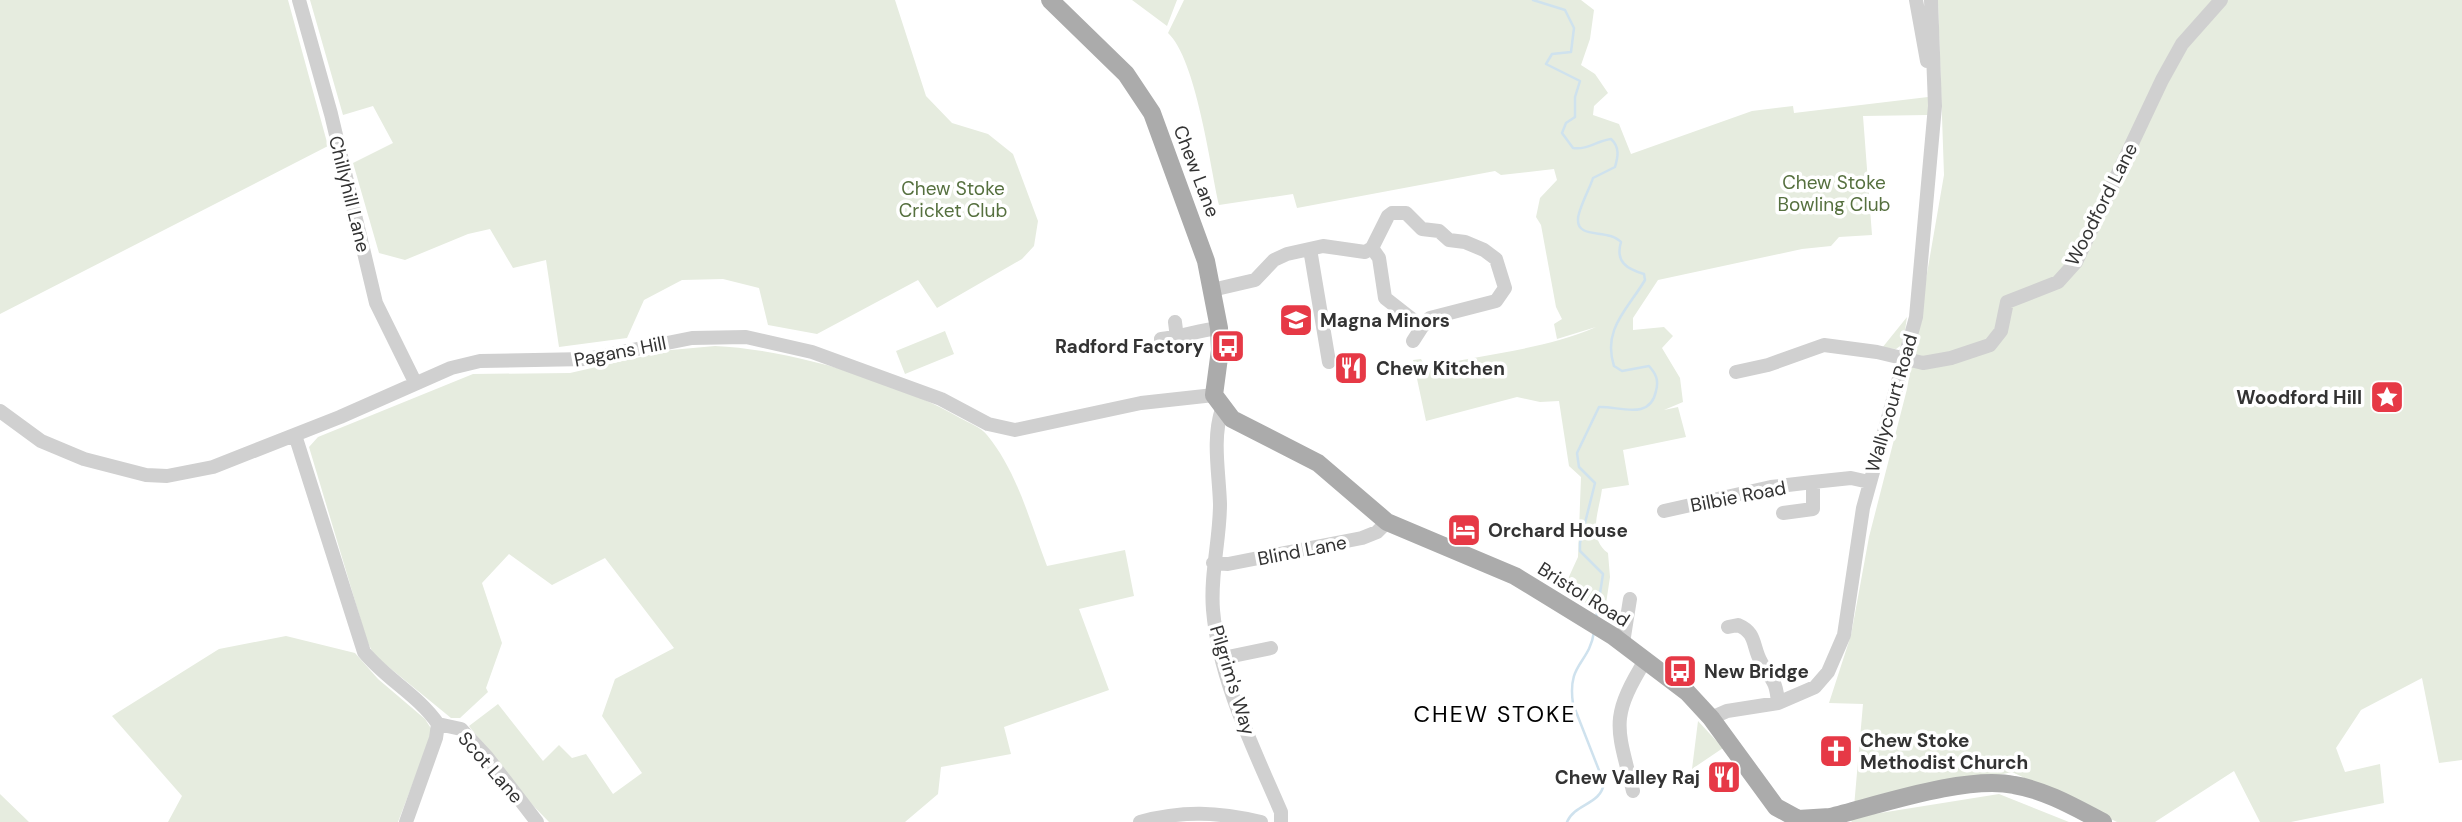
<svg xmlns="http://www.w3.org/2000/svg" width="2462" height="822" font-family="'DM Sans',sans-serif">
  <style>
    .green { fill: #e6ecdf }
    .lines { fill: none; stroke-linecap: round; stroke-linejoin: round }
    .stream { stroke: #cfe2ee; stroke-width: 2.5 }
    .minor { stroke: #d0d0d0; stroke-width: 14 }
    .major { stroke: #ababab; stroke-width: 18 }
    .labels { text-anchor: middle; stroke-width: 7; stroke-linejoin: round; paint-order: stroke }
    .street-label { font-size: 19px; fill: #333; stroke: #fff }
    .park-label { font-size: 19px; fill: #56703f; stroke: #fff }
    .poi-label { font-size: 19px; font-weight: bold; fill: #333; stroke: #fff; text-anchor: start }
    .quarter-label { font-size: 23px; letter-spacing: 2px; fill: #000; stroke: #fff }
  </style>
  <rect width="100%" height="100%" fill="#fff"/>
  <!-- green -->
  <path class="green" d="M0 0H288L328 146 0 314Z
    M310 0H895L926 96 952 123 988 134 1013 154 1038 221 1034 246 1022 259 937 308 918 280 817 334 768 325 759 288 723 279 682 280 644 300 627 338 559 347 546 260 513 268 490 229 468 234 405 260 379 253 353 163 393 143 373 106 343 115Z
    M1132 0H1177L1167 26Z
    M1184 0H1581L1594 10 1590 39 1581 65 1595 74 1608 93 1594 106 1593 115 1619 124 1631 154 1752 111 1793 106 1794 113 1928 97V115L1863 116 1872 235 1839 237 1831 246 1802 249 1658 280 1633 318V330L1664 327 1673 336 1662 348 1680 378 1683 402 1664 410 1678 407 1686 437 1623 450 1629 485 1602 489C1599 512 1587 537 1608 553L1610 577 1604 617 1589 608 1567 581 1578 557 1581 477 1569 466 1559 401 1540 402 1517 397 1426 421 1413 360 1421 359 1426 368C1484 353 1541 351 1596 327L1557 339 1554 324 1562 319 1556 307 1541 225 1536 217 1540 198 1557 180 1554 169 1501 175 1495 171 1297 208 1293 194 1219 205C1210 165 1196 59 1168 33Z
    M1938 0H2462V760L2439 763 2422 678 2361 710 2336 748 2345 772 2380 764 2384 803 2291 822H2260L2234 771 2155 822H2117L2012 772 1854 807 1863 704 1829 703 1851 635 1869 537 1907 389 1944 175Z
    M1907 317 1903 344 1896 349 1882 348Z
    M945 331 954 354 905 374 896 351Z
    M715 346C788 349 897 381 960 418 969 423 981 427 987 435 1017 471 1030 522 1047 566L1125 550 1134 596 1079 609 1109 690 1004 727 1011 754 941 767 938 794 905 822H549L520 792 469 726 498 704 543 761 559 745 572 758 586 754 613 794 642 773 602 716 615 679 674 648 605 558 552 585 509 554 482 583 502 643 486 688 488 692 460 718H451L374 655 367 641 309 447 318 437 473 374 570 373 671 350Z
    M286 636 355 653 378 679 425 719 432 730 429 741 398 822H168L182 796 112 716 219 649Z
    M1698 721 1723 748 1692 769Z
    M0 794 29 822H0Z
    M1999 794 2069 822H1852L1849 818Z"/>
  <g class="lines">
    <!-- stream -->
    <path class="stream" d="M1533 0 1565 10 1574 28 1571 52 1552 54 1546 64 1580 81 1575 97V117L1566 123 1562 133 1573 148C1588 150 1596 141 1611 139 1620 147 1618 157 1615 167L1593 178C1590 188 1578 210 1578 219 1577 240 1608 228 1621 242 1615 262 1627 269 1644 274L1645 280C1628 309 1602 329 1614 366L1622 371 1649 366C1656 374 1659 380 1656 391 1650 421 1619 406 1599 407L1577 453 1579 467 1595 483 1580 543V551L1603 574 1596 619
      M1567 822C1575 803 1601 805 1604 783L1573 704C1567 662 1589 665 1594 632"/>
    <!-- minor -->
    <path class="minor" d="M299 0 331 114 376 303 415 382
      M1916 0 1927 61
      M1372 248 1379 258 1385 298 1422 327 1413 341
      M1310 249 1329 362
      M1212 290 1255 280 1274 260 1287 254 1323 246 1365 252 1372 248 1388 216 1392 213H1406L1422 229 1439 231 1449 240 1465 242 1484 250 1496 259 1505 288 1496 301 1430 318 1422 327
      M1175 322 1177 338
      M1161 339C1182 337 1199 330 1219 328
      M1736 372 1768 365 1824 345 1877 352 1923 363 1951 358 1990 345 2001 331 2007 302 2058 282 2076 262 2162 80 2182 44 2221 0
      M1222 409C1212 439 1219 472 1220 504 1220 540 1210 574 1213 610 1219 680 1254 749 1281 812V822
      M0 411 41 441 84 459 146 475 167 476 213 467 340 417 451 368 480 361 587 359 692 338 746 337 812 352 941 399 988 424 1015 430 1141 403 1214 395
      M295 435 364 652C386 679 418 695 438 724
      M1664 511 1771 487 1813 482
      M1783 513 1813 509V482L1851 478 1869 482
      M1213 563 1228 564 1362 538 1377 532 1387 522
      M1728 627 1738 625C1757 633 1752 646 1761 662 1771 681 1776 678 1778 703
      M1623 643 1630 599
      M1223 658 1271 648
      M1711 718 1727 711 1778 703 1815 687 1828 672 1844 635 1863 508 1916 317 1935 106 1931 0
      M438 724 461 729 487 757 537 822
      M1633 791C1617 726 1609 719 1646 659
      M406 822 436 738 438 724
      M1140 822C1183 810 1218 812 1261 822"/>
    <!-- major -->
    <path class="major" d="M1050 0 1126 74 1152 113 1206 261 1219 328 1220 350 1214 395 1232 419 1318 463 1387 522 1515 576 1613 636 1687 692 1711 718 1776 807 1798 819 1830 817C1879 805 1966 775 2014 785 2045 790 2076 808 2103 822"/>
  </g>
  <!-- icons -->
  <defs>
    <g id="school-square" transform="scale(1.75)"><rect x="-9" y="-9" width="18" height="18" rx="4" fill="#e63946" stroke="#fff"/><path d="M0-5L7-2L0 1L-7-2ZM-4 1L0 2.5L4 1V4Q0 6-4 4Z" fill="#fff"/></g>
    <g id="bus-square" transform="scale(1.75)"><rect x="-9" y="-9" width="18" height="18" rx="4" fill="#e63946" stroke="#fff"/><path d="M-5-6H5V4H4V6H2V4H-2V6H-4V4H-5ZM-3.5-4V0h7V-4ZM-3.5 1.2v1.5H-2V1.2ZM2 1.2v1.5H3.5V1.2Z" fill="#fff"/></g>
    <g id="restaurant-square" transform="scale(1.75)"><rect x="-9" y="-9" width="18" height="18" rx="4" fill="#e63946" stroke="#fff"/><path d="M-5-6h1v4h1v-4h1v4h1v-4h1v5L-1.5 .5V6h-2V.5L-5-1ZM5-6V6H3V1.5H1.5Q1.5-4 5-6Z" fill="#fff"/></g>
    <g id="sight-square" transform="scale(1.75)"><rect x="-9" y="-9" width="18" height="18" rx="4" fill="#e63946" stroke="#fff"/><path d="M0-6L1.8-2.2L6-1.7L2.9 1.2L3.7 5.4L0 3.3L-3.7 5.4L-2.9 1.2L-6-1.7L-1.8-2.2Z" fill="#fff"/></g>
    <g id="hotel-square" transform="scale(1.75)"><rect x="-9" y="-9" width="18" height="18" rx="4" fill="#e63946" stroke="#fff"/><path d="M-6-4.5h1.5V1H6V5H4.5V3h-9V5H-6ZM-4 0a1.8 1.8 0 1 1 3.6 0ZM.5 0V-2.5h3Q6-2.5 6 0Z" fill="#fff"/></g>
    <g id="church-square" transform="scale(1.75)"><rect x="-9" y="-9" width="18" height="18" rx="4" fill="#e63946" stroke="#fff"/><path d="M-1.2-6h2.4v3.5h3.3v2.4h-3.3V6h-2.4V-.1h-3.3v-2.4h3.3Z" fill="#fff"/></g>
  </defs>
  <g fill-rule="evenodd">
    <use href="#school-square" x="1296" y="320"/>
    <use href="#bus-square" x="1228" y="346"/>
    <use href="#restaurant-square" x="1351" y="368"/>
    <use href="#sight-square" x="2387" y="397"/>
    <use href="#hotel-square" x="1464" y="530"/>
    <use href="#bus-square" x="1680" y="671"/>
    <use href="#church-square" x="1836" y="751"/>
    <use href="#restaurant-square" x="1724" y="777"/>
  </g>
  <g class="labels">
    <!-- street labels -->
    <g class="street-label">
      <text transform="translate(1197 171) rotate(69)" y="7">Chew Lane</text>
      <text transform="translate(350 194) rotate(76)" y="7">Chillyhill Lane</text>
      <text transform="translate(2101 204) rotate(-63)" y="7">Woodford Lane</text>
      <text transform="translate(620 351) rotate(-11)" y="7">Pagans Hill</text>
      <text transform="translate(1891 403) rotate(-74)" y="7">Wallycourt Road</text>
      <text transform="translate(1738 496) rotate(-11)" y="7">Bilbie Road</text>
      <text transform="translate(1302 550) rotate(-11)" y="7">Blind Lane</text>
      <text transform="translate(1584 594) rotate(32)" y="7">Bristol Road</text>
      <text transform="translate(1233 680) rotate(73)" y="7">Pilgrim's Way</text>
      <text transform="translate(491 767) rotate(49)" y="7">Scot Lane</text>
    </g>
    <!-- park labels -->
    <g class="park-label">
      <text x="1834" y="189">Chew Stoke<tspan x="1834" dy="22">Bowling Club</tspan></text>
      <text x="953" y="195">Chew Stoke<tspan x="953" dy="22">Cricket Club</tspan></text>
    </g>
    <!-- poi labels -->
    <g class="poi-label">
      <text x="1320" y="327">Magna Minors</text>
      <text x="1204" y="353" text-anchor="end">Radford Factory</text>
      <text x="1376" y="375">Chew Kitchen</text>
      <text x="2362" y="404" text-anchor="end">Woodford Hill</text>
      <text x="1488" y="537">Orchard House</text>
      <text x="1704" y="678">New Bridge</text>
      <text x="1860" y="747">Chew Stoke<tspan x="1860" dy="22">Methodist Church</tspan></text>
      <text x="1700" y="784" text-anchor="end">Chew Valley Raj</text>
    </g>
    <!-- quarter labels -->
    <g class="quarter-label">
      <text x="1495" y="722">CHEW STOKE</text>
    </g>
  </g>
</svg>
